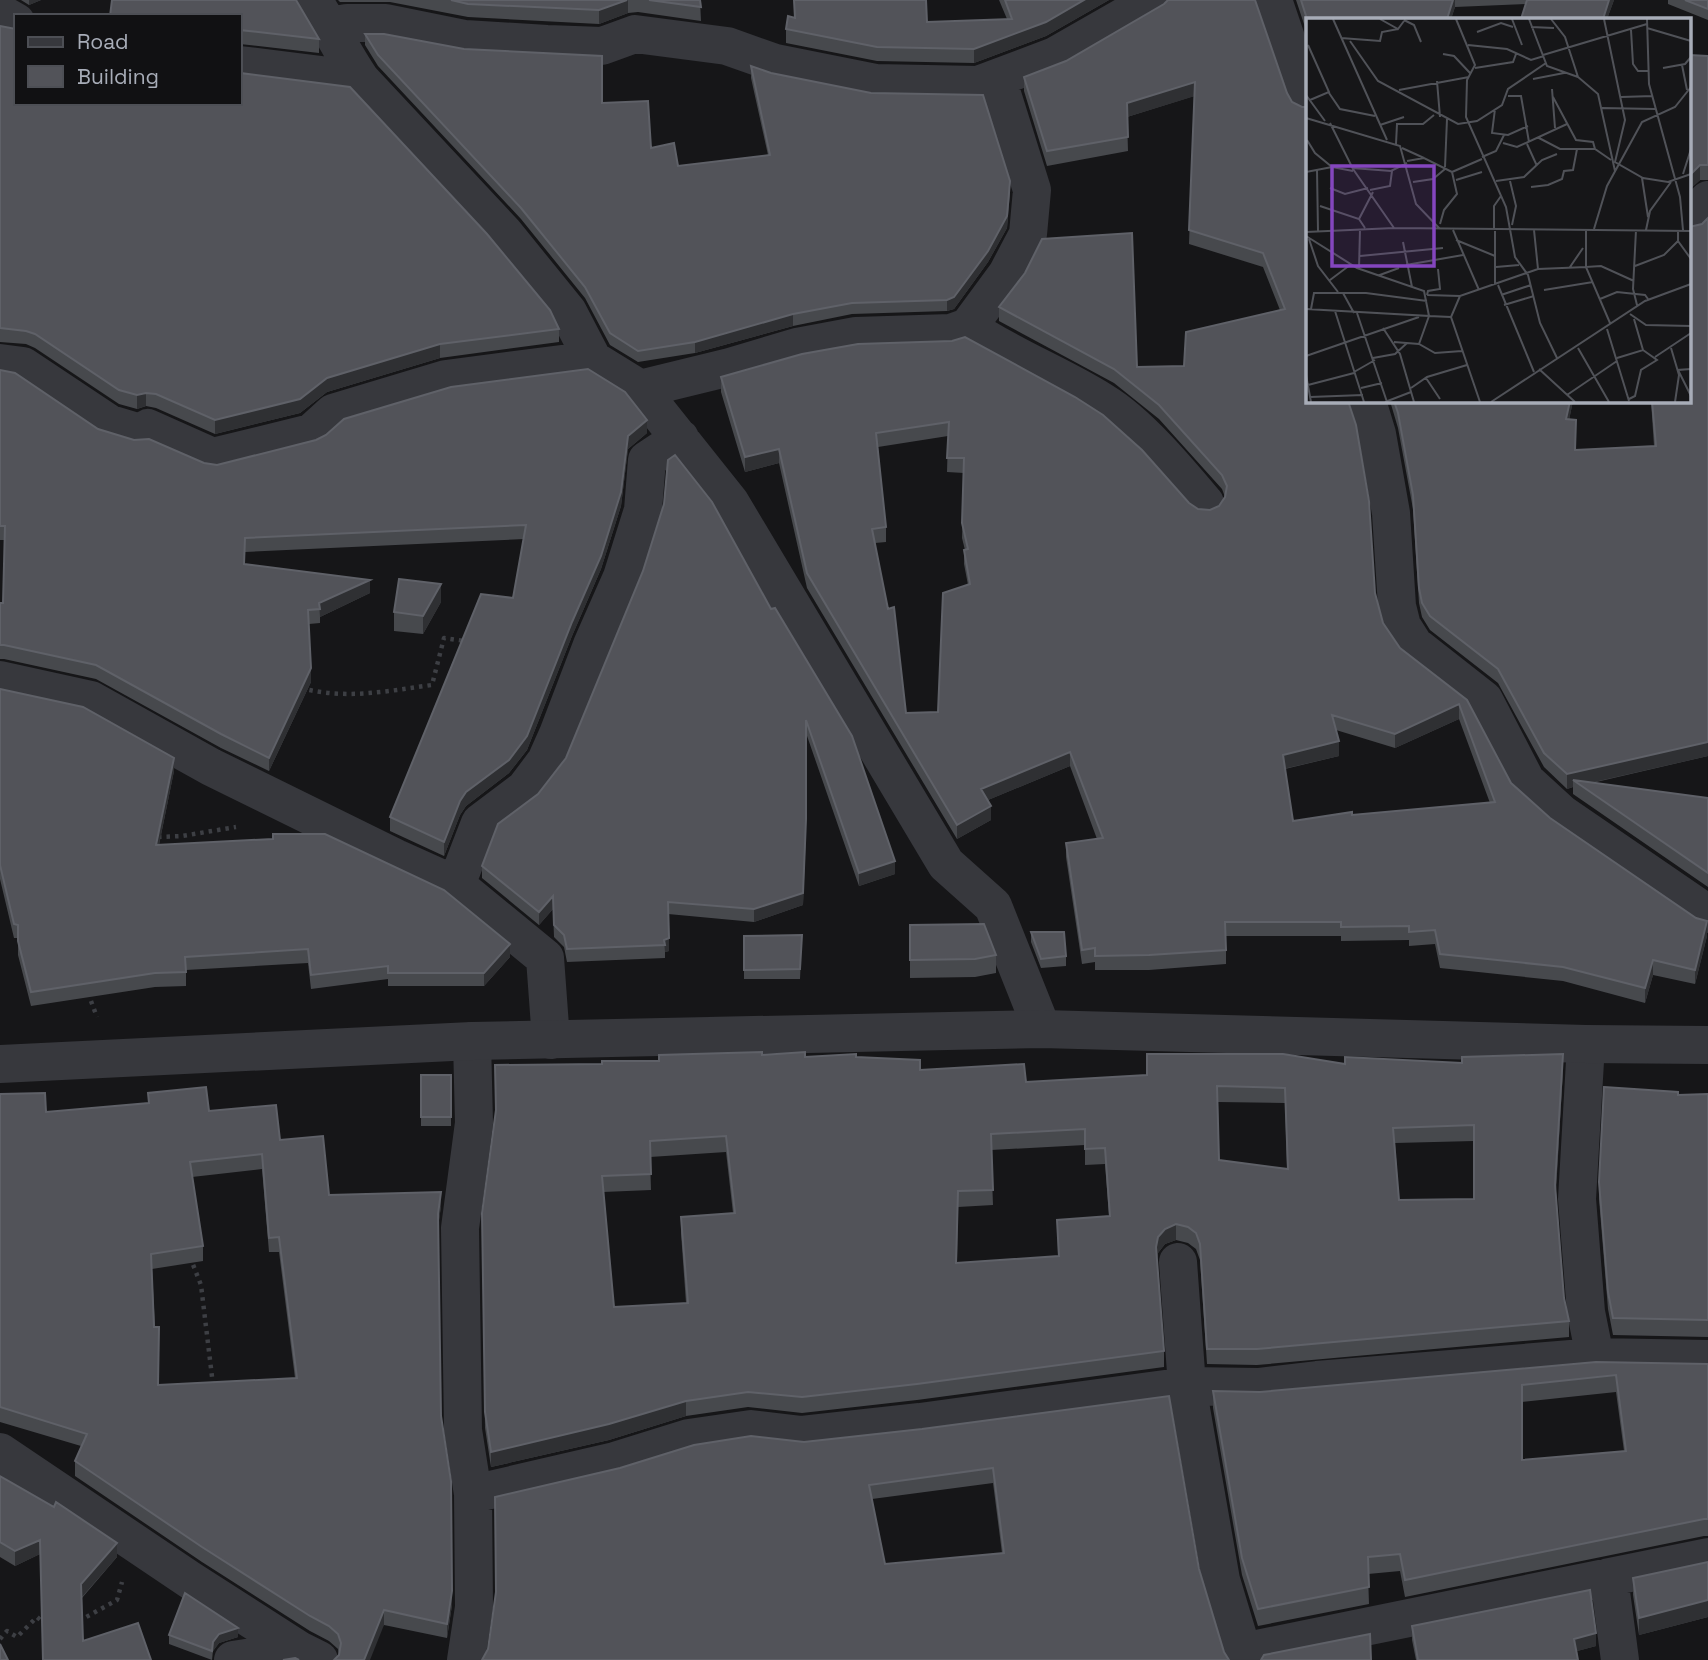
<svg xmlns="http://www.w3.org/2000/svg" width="1708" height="1660" font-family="'Space Grotesk',sans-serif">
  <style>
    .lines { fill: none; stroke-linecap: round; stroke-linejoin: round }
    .path { stroke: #3d3f44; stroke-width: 4.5; stroke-dasharray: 3.5 5; stroke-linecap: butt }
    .minor { stroke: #37383d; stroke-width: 38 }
    .tertiary { stroke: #37383d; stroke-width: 38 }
    .wall { fill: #47494d; fill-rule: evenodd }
    .shaded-wall { fill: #2f3033 }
    .building { fill: #525359; stroke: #5f6168; stroke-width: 2; fill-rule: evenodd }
    .inset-road { fill: none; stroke: #505258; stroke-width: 2 }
    .view { fill: #8446be; fill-opacity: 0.15; stroke: #8446be; stroke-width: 3.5 }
    .inset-edge { fill: none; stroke: #a8adb8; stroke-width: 3.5 }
  </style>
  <rect width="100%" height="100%" fill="#161618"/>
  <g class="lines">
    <!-- path -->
    <path class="path" d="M301 688C346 700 387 691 432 685L444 638 465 641
      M158 837 182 836 236 827
      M88 993 97 1017
      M190 1257 201 1285 213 1385
      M79 1621 117 1600 122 1582
      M0 1639 7 1631 17 1637 37 1617 46 1625"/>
    <!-- minor -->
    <path class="minor" d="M313 0C330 26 343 54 361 80L504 233 568 312 593 360 640 389 730 502 946 864 993 906 1042 1029
      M1273 0 1307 100
      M0 13 16 22
      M330 26 347 23H386L465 39 547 44 602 46 635 34 727 46 775 63 875 83 978 85 1055 56 1153 0
      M240 65 361 80
      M1689 219H1692L1708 200
      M968 327C1011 357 1059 374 1103 402 1139 424 1178 471 1205 503
      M0 363 23 366 110 424 140 433 148 428 213 457 311 433 333 413 446 379 593 360
      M640 389 730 367 797 347 856 336 951 333 968 327 1007 274 1028 234 1032 190 997 78
      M1367 401 1377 434 1391 513 1397 606 1402 626 1414 645 1484 700 1526 781 1562 814 1708 914
      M0 680 91 700 211 767 396 858 456 885 545 958 551 1040
      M456 885 480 823 525 789 546 761 558 734 592 645 622 577 643 510 647 460 680 438
      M1586 1044 1577 1199 1586 1312 1595 1357
      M1178 1262 1187 1386 1221 1580 1245 1660
      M0 1452 190 1580 299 1650 319 1660
      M473 1494 615 1461 689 1438 751 1429 802 1435 920 1422 1187 1386 1258 1387 1317 1380 1595 1357 1708 1359
      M1609 1577 1620 1660
      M1242 1652 1708 1557
      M233 1660 299 1650
      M466 1660 474 1607 473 1494 463 1430 460 1228 474 1123 472 1041"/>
    <!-- tertiary -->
    <path class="tertiary" d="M0 1064 472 1041 1042 1029 1586 1044 1708 1045"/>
  </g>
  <!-- wall -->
  <path class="wall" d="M21 0H41L29 5Z
    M112 0H296L319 39V53L240 44V16H110Z
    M338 0H700L701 21 638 12 628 13 599 24 468 17 390 2H340Z
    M999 0H1109L1046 36 974 63 877 61 786 43V29L794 18 927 22 1007 19Z
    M1255 0 1307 401 1375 593 1383 623 1400 648 1467 700 1511 783 1550 818 1707 936 1695 984 1653 975 1645 1003 1563 981 1440 968 1435 944 1409 946V940L1341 941V936H1226V964L1149 970H1095V962L1082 964 1066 857V843L1097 839 1070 766 988 800 991 820 957 839 807 588 779 463 745 472 721 392V377L802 354 1189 503 1198 509 1210 510 1219 506 1225 497 1222 489 1159 419 1114 383 999 321V307L1137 367 1184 366 1280 310 1263 267 1189 244 1194 96 1127 117 1128 151 1047 166 1024 91V77L1066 61 1164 4ZM948 436 947 472 964 473 962 538 965 550H964V564L968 585 938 712 906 713 875 543 886 542V527L878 447ZM1459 719 1490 803 1293 821 1285 769 1339 756 1336 730 1395 748Z
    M1296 0H1614L1607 19 1526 4 1455 7 1451 19H1307V33Z
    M1668 0H1708V20L1668 4Z
    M0 26 559 329V342L440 358 327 392 300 413 215 434 156 408 146 406 137 409 119 404 35 348 26 344 0 342Z
    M365 34 602 103 651 148 678 166 768 155 751 78V66L1010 192 1007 228 988 262 954 309 947 311 852 314 793 326 695 353 638 362 610 345 585 298 521 219 378 66 365 45Z
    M1708 56V180H1700L1689 190Z
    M1708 218V756L1592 783 1708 798V887L1573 794V787L1567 789 1544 767 1498 683 1430 630 1422 617 1419 603 1413 509 1398 428 1390 401H1573L1569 420 1575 450 1654 446 1651 401H1689L1702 224Z
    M0 370 98 429 204 463 217 465 647 433 628 449 621 506 601 569 572 636 527 750 509 773 466 806 460 815 444 856 390 831V817L513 598 524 539 245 552V564L370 593 320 617V623L309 624 311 682 269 771 221 748 96 679 4 659H0V603H3L5 540H0Z
    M668 460 895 874 859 886 806 733V832L803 905 754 922 668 914 669 951 665 952V958L567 962 564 947 554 937 553 909 539 925 482 878V866L566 758 643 571 664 504Z
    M441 602 423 634 394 631V612Z
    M0 689 174 771 159 845 510 957 484 986H388V979L311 989 308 963 186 970V986L155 987 31 1006 18 955V938H14L0 879Z
    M910 925 996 955V973L975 977 910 978Z
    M1031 932 1066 956V966L1041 968 1031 942Z
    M802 935 800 979H744V936Z
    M762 1055 805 1057H856L920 1070 1026 1082 1345 1064 1563 1070 1556 1191 1564 1298 1569 1321V1337L1257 1365 1207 1364 1200 1260 1196 1249 1188 1243 1176 1240 1165 1244 1158 1253 1157 1259 1164 1351V1367L917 1400 802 1413 748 1407 686 1416 609 1440 491 1467 485 1428 482 1213 602 1064ZM1218 1102 1285 1103 1287 1169 1219 1160ZM1474 1141V1199L1399 1200 1395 1143ZM1085 1145V1165L1105 1164 1109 1216 1057 1220 1058 1256 957 1263 958 1207 993 1205 991 1150ZM726 1152 733 1213 681 1217V1233L686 1303 614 1307 603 1192 651 1190 650 1157Z
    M421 1075H451V1126H421Z
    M148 1093 209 1111 280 1140 329 1195 441 1206 438 1227 441 1416 452 1605 447 1638 384 1625 339 1655 338 1649 329 1641 310 1631 202 1562 75 1476V1461L81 1446 0 1422V1094L46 1112 148 1103ZM262 1169 269 1252H279L295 1378 158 1385 152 1269 203 1261V1246L192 1177Z
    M1708 1094V1337L1613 1335 1608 1309 1599 1199V1182L1678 1095Z
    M1708 1364V1536H1704L1405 1597 1400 1571 1368 1574 1369 1604 1258 1626 1242 1575 1213 1408V1391L1260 1392ZM1616 1392 1624 1451 1522 1460V1402Z
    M922 1429 1199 1569 1224 1652 482 1660 804 1442ZM993 1483 1002 1553 885 1564 872 1499Z
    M0 1476 117 1557 82 1598 83 1641 43 1660 40 1554 15 1566 0 1557Z
    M1708 1562V1617L1639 1635 1633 1595V1578Z
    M1412 1626 1596 1646 1577 1651 1578 1660H1416L1412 1640Z
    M169 1635 238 1637 219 1643 213 1651 212 1660 169 1644Z"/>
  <!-- shaded-wall -->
  <path class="shaded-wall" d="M29 0H41L29 5Z
    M628 0V13L599 24V10Z
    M1084 0H1109L1046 36 974 63V49Z
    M1453 0H1455V7L1451 19H1447Z
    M1609 0H1614L1607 19H1603Z
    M1195 82V96L1127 117V103Z
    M1700 165V180L1689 190V176Z
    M1010 181 1007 228 988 262 954 309 947 311V300Z
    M793 314V326L695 353V342Z
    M440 344V358L327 392 300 413 215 434V420L327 378Z
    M146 393V406L137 409V395Z
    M1570 401H1573L1566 434V419Z
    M647 420V433L628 449 621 506 601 569 572 636 527 750 509 773 466 806 460 815 444 856V842L460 801 628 436Z
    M779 449V463L745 472V457Z
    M370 580V593L320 617 319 603Z
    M441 584V602L423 634V616Z
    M311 668V682L269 771V758Z
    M1459 704V719L1395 748V734Z
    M1339 741V756L1283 769V755Z
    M1708 742V756L1581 785 1573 780V787L1567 789V774Z
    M1070 752V766L981 803V789Z
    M174 758V771L156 859V845Z
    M991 806V820L957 839V825Z
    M806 819 803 905 754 922V909Z
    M895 861V874L859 886V873Z
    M553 896V909L539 925V912Z
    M1707 921V936L1695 984V970Z
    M669 938V951L665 952 664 940Z
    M510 944V957L484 986V973Z
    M1653 960V975L1645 1003V988Z
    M1563 1054V1070L1555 1201V1185Z
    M441 1192V1206L438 1228V1214Z
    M1176 1224V1240L1165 1244 1158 1253 1156 1263V1247L1158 1237 1165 1229Z
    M686 1401V1416L609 1440 491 1467V1452Z
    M40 1540V1554L15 1566V1551Z
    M117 1543V1557L81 1598V1584Z
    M452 1591V1605L447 1638V1624Z
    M1708 1600V1617L1639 1635V1618Z
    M384 1610V1625L370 1660H364Z
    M238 1628V1637L219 1643 213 1651 212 1660 213 1642 219 1634Z
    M1596 1633V1646L1574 1652V1639Z"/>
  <!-- building -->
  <path class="building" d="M112 0H296L319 39 240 30V16H110Z
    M451 0H627L599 10 468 4Z
    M649 0H700L701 7Z
    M794 0H926L927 22 1012 19 1005 0H1084L1046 22 974 49 877 47 786 29 788 16 795 18Z
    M1168 0H1255L1287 93 1292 102 1302 107H1307V401H1348L1356 425 1369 501 1375 593 1383 623 1400 648 1467 700 1511 783 1550 818 1696 918 1707 921 1695 970 1653 960 1645 988 1563 967 1440 954 1435 930 1409 932V926L1341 927V922H1225L1226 950 1149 955 1095 956V948L1082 950 1066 843 1103 838 1070 752 981 789 991 806 957 825 807 573 779 449 745 457 721 377 802 354 858 344 952 341 965 337 1075 397 1103 415 1142 450 1189 503 1198 509 1210 510 1219 506 1225 497 1227 486 1222 475 1159 405 1114 369 999 307 1025 273 1042 239 1132 233 1137 367 1184 366 1186 332 1285 309 1263 253 1189 230 1195 82 1127 103 1128 137 1047 151 1024 77 1066 61 1164 4ZM949 422 947 458H964L962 523 968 549 964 550 970 584 943 593 938 712 906 713 894 607 888 609 872 529 886 527 876 433ZM1459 704 1495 802 1352 815V812L1293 821 1283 755 1339 741 1332 715 1395 734Z
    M1301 0H1453L1447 19H1307Z
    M1527 0H1609L1603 19H1521Z
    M1685 0H1708V9Z
    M0 26 16 29V103H240V73L350 87 487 234 550 310 559 329 440 344 327 378 300 399 215 420 156 394 146 393 137 395 119 390 35 334 26 331 0 328Z
    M365 34H384L464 49 602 56V103L648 101 651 148 674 143 678 166 770 155 751 66 771 73 871 93 983 95 1010 181 1007 216 988 251 954 297 947 300 852 303 793 314 695 342 638 351 610 333 585 287 521 208 378 55Z
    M1689 55 1708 56V165H1700L1689 176Z
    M1708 218V742L1567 774 1544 753 1498 669 1430 616 1422 603 1419 588 1413 495 1398 413 1394 401H1570L1566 419 1576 420 1575 450 1656 446 1652 401H1689V227L1702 224Z
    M588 369 625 392 647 420 628 436 621 492 601 556 572 622 527 736 509 760 466 792 460 801 444 842 390 817 481 594 513 598 526 525 245 538 244 564 370 580 319 603 320 609 308 610 311 668 269 758 221 734 96 665 4 645H0V603H3L5 526H0V370L15 373 98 429 134 440 149 439 204 463 217 465 316 440 326 435 344 419 451 387Z
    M675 455 712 502 771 609 775 608 852 736 895 861 859 873 806 720V819L803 893 754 909 668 902 669 938 664 940 665 945 567 949 564 935 554 925 553 896 539 912 482 866 498 824 538 794 566 758 643 571 664 504 668 460Z
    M399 579 441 584 423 616 394 612Z
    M0 689 83 707 174 758 156 845 273 839V834H325L444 890 510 944 484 973H388V966L311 975 308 949 185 957 186 972 155 973 31 992 18 941V925L14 924 0 865Z
    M1573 780 1708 798V873Z
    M984 924 996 955 975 959 910 960V925Z
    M1031 932H1064L1066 956 1041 959Z
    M802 935 800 969 744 970V936Z
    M762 1052V1055L805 1052V1057L856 1054V1057L920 1060V1070L1024 1064 1026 1082 1147 1075V1054H1283L1345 1064V1057L1462 1063V1057L1563 1054 1555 1185 1564 1298 1569 1321 1257 1349H1207L1200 1244 1196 1233 1188 1227 1176 1224 1165 1229 1158 1237 1156 1247 1164 1351 917 1384 802 1397 748 1392 686 1401 609 1424 491 1452 485 1412 482 1213 496 1110 495 1065 602 1064V1061H659V1055ZM1217 1086 1285 1088 1288 1169 1219 1160ZM1474 1125V1199L1399 1200 1393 1128ZM1085 1129V1149L1105 1148 1110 1216 1057 1220 1059 1256 956 1263 958 1191 993 1190 991 1134ZM726 1136 735 1213 681 1217 688 1303 614 1307 602 1176 651 1174 650 1141Z
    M421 1075H451V1117H421Z
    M206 1087 209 1111 276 1105 280 1140 323 1136 329 1195 441 1192 438 1214 441 1416 451 1481 452 1591 447 1624 384 1610 364 1660H334L339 1655 341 1643 338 1634 329 1626 310 1616 202 1547 75 1461 87 1434 0 1407V1094L45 1093 46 1112 149 1103 148 1093ZM262 1154 269 1238 279 1237 297 1378 158 1385 159 1327H154L151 1254 203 1246 190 1162Z
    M1604 1087 1678 1092V1095L1708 1094V1320L1613 1318 1608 1292 1599 1182Z
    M1596 1362 1708 1364V1519H1704L1405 1580 1400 1554 1368 1557 1369 1587 1258 1609 1242 1558 1213 1391 1260 1392ZM1616 1375 1626 1451 1522 1460V1385Z
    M1169 1396 1199 1569 1224 1652 1229 1660H482L488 1649 496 1592 495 1497 620 1468 694 1445 751 1436 804 1442 922 1429ZM993 1468 1004 1553 885 1564 869 1485Z
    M0 1476 54 1507 56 1502 117 1543 81 1584 83 1641 138 1623 151 1660H43L40 1540 15 1551 0 1542Z
    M1708 1562V1600L1639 1618 1633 1578Z
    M1590 1590 1596 1633 1574 1639 1578 1660H1418L1412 1626Z
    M185 1593 238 1628 219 1634 213 1642 212 1651 169 1635Z
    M1370 1634 1371 1660H1261L1264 1655Z
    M0 1644 8 1660H0Z
    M295 1658 299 1660H283Z"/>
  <!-- overview -->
  <g transform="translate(1306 18)">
    <rect width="385" height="385" fill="#161618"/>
    <path class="inset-road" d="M27 1 81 122M74 1 92 11 98 3M150 1 169 47 161 62 160 99 200 189 209 239 222 257 234 305 251 340M206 1 216 27M223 1 241 48 272 59M245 1 259 19 272 59 292 76 309 153M298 1 319 102 309 144 337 160 362 164 385 156M341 1 343 66 374 179 377 212M98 2 108 7 115 24M225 9 248 10M341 10 385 23M325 12 327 46 332 53H343M171 14 195 5 207 9M35 20 74 23 76 14 92 11M44 23 72 63 152 106 171 103 196 87 202 71 240 45M2 27 23 74 4 82M162 27 201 31 225 42 238 38M137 36 148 38 164 55M237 37 341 6M376 47 381 72M169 50 207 44 210 36M357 50 379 46 385 39M227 61 258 55M131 63 134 99M246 71 249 110M93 72 163 59M23 75 34 91 69 98M0 77 19 103M202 78H215L223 124M247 79 270 122 287 124 289 131M315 79 347 78M296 90 349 91M189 91 186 115 202 117 222 108M0 100 94 128 110 186 134 211M24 105 47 151 88 210M74 107 98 99M233 120 254 131H289L305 142M1 122 9 135 26 149M197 125 211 129 261 106M90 126 91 106H117L128 97M221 126 231 148M96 130 118 140M176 139 190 133 198 117M101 143 118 140 146 154 151 176 138 192 134 206M139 149 141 101M46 150 85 153 101 145M11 152 12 213M0 154 26 149 47 153M146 154 176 141M377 156 385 131M336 160 342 199M150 162 176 154M190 163 218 159 236 142 251 136M204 163 210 188 206 207M107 164 127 161 139 151M225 169 242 167 256 161 258 153 267 152 271 131M24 170 39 176 62 170M64 172 84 168 86 153M14 188 53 201 59 210M53 201 67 174M288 211 301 168 336 104 369 89 385 69M147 212 173 272M188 212V188L195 178M228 212 232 251M280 212V249L295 248 328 263M330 212 327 271 331 287M340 212 344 193 365 164M189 213V267M372 213V223L385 241M0 214 88 210 385 213M0 218 51 250 118 273 123 298 145 299M3 221 12 248 32 274M150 222 189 238M97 224 106 269M54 238 137 230M100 247 157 237M329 248 358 237 372 223M190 249 213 247M264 249 277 230M53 251 54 211M71 258 93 250M24 262 44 247M192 267 228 354M238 272 287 264M37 275 48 295M121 277 154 278 232 251 280 249 304 305M121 277 122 273 134 271 132 251M195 277 225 267M154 278 145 299 174 384M294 281 311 274 339 277 342 281M198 287 228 278M0 291 123 298 113 326M5 291 8 275H60L121 283M29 293 58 384M51 295 81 384M324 296 340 307 385 308M328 301 337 332M77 310 94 336 108 384M301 311 323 383M88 324 113 326 129 335 156 333M272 330 303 384M365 330 373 357 369 384M0 338 113 299M349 339 385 315M67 340 89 336 101 325M311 340 337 332 351 342 335 352 329 378 323 381M233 351 269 384M385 351 372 352 385 378M48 354 69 342M0 357 5 384M120 360 134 381M2 367 48 355M55 370 76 365M105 370 121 359 161 347M261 377 311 343M4 379 57 377M79 384 105 374M185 384 339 283 385 266"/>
    <path class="view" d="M26 148H128V248H26Z"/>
    <rect width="385" height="385" class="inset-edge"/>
  </g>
  <!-- legend -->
  <rect x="14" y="14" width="228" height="91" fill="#111113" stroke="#4d4f55" stroke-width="2"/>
  <rect x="28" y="37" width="35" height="10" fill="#37383d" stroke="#4d4f55" stroke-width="2"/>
  <text x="77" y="49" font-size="21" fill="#a8adb8">Road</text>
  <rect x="28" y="66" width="35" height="21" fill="#525359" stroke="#4d4f55" stroke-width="2"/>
  <text x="77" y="84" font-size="21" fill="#a8adb8">Building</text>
</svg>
